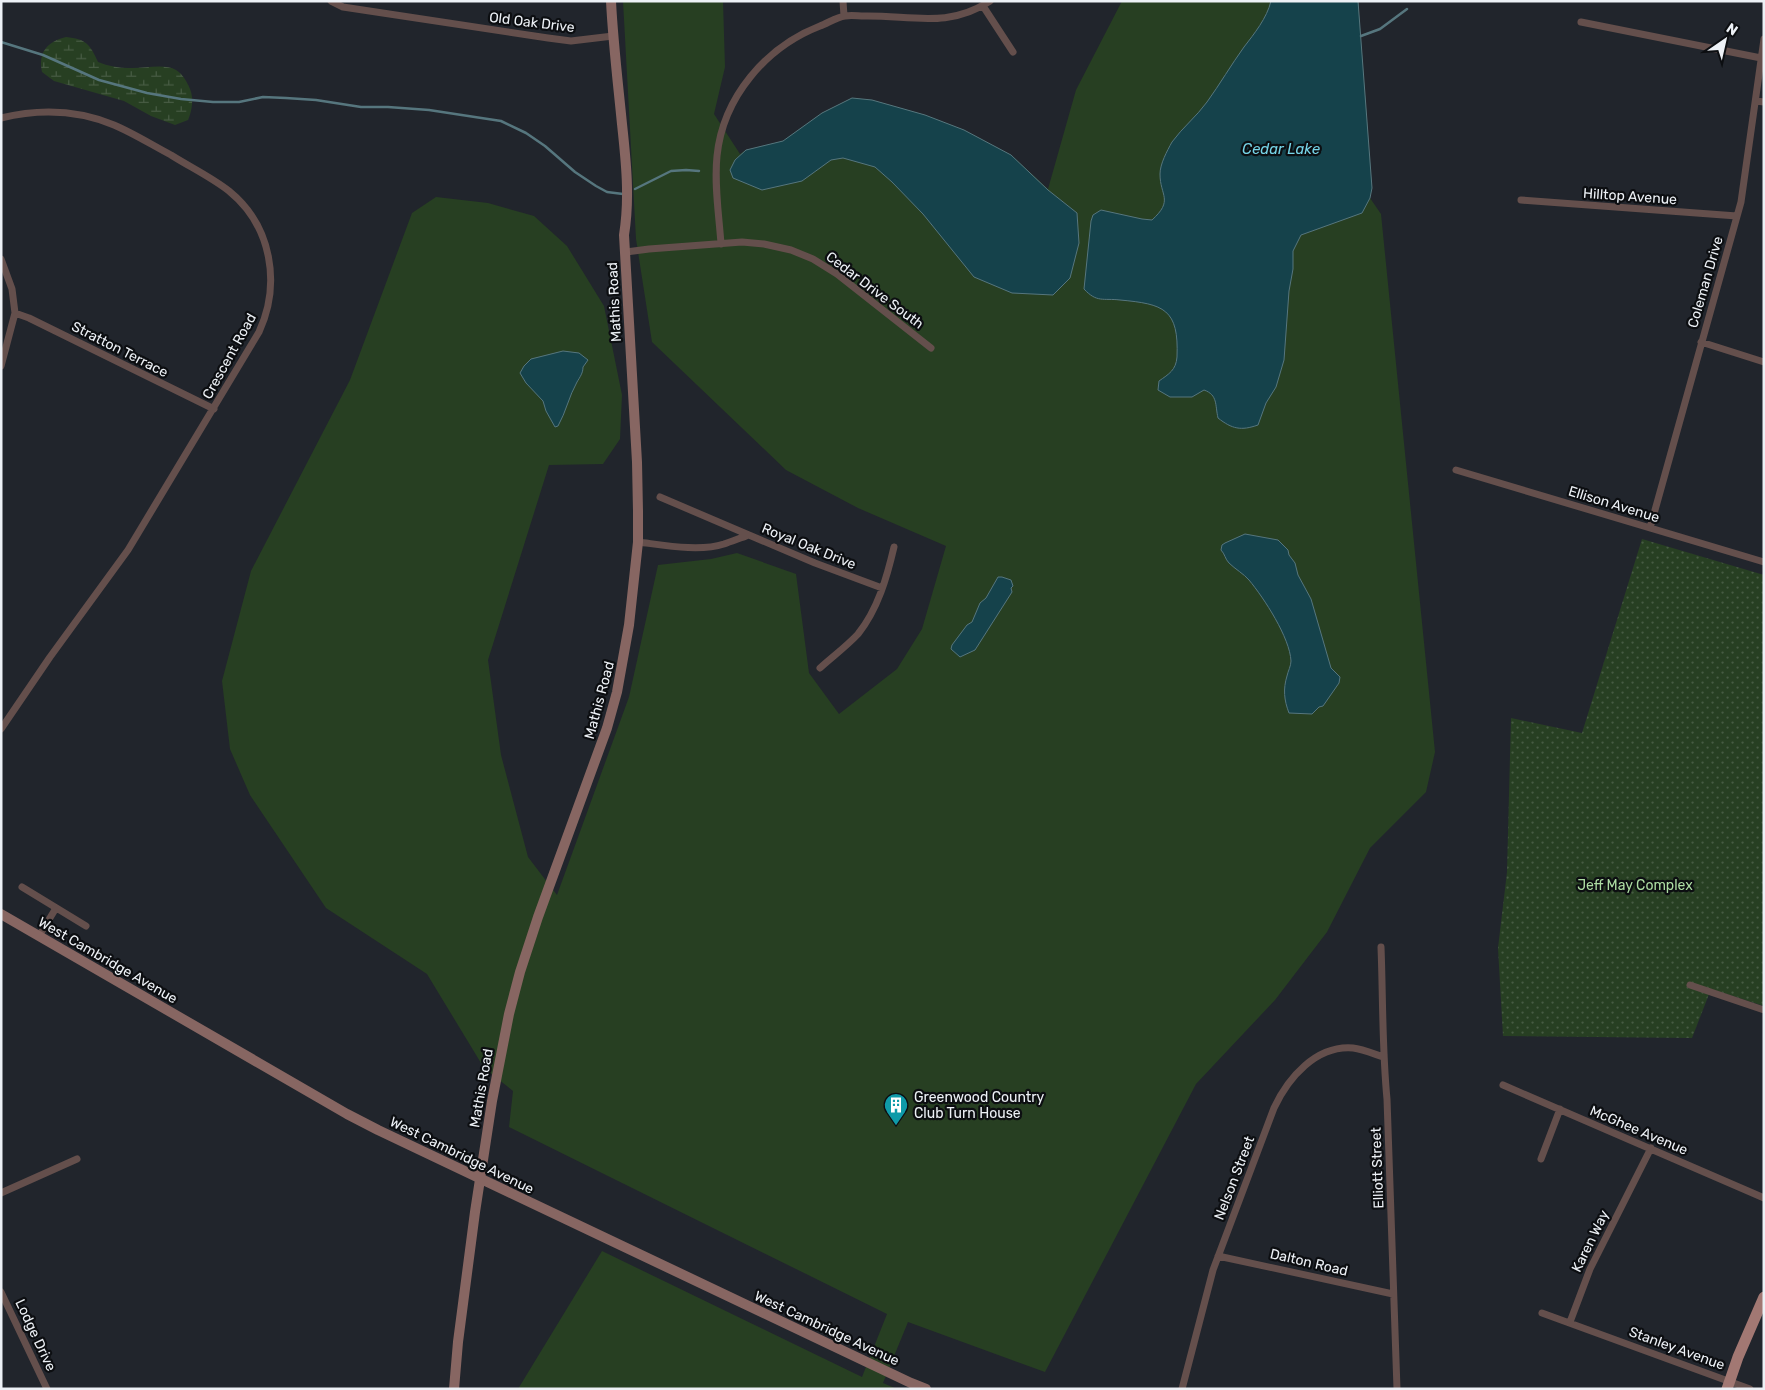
<svg xmlns="http://www.w3.org/2000/svg" width="1765" height="1390" font-family="Rubik,sans-serif">
  <style>
    .grass { fill: #273f22 }
    .wetland { fill: url(#wetland-marsh) }
    .park { fill: url(#park-dots) }
    .water { fill: #15424b; stroke: #56767e }
    .lines { fill: none; stroke-linecap: round; stroke-linejoin: round }
    .stream { stroke: #56767e; stroke-width: 2.5 }
    .street { stroke: #644f4c; stroke-width: 7 }
    .secondary { stroke: #876662; stroke-width: 10 }
    .primary { stroke: #a27873; stroke-width: 11 }
    .labels { text-anchor: middle; stroke-width: 4.5; stroke-linejoin: round; paint-order: stroke }
    .street-label { font-size: 14px; fill: #edf1f6; stroke: #0c0e11 }
    .park-label { font-size: 14px; fill: #acdca2; stroke: #0c0e11 }
    .poi-label { font-size: 14px; fill: #edf1f6; stroke: #0c0e11; text-anchor: start }
    .water-label { font-size: 15px; font-style: italic; fill: #76d4e7; stroke: #0c0e11 }
  </style>
  <defs>
    <pattern id="wetland-marsh" width="20" height="14" patternUnits="userSpaceOnUse" patternTransform="scale(1.25)"><rect width="20" height="14" fill="#273f22"/><path d="M1 5h8M5 5V1M11 12h8M15 12V8" fill="none" stroke="#475b43"/></pattern>
    <pattern id="park-dots" width="8" height="8" patternUnits="userSpaceOnUse" patternTransform="scale(1.25)"><rect width="8" height="8" fill="#273f22"/><path d="M2 2h.1M6 6h.1" fill="none" stroke="#475b43" stroke-width="1.8" stroke-linecap="round"/></pattern>
  </defs>
  <rect width="100%" height="100%" fill="#21252c"/>
  <!-- grass -->
  <path class="grass" d="M623 1H723L725 67 714 114 740 154 746 150 783 141 822 113 852 98 872 100 925 115 964 130 1011 155 1048 189 1076 90 1122 1H1358L1372 188 1370 198 1381 214 1435 752 1426 792 1370 848 1327 932 1275 1000 1196 1084 1045 1372 908 1322 883 1383 897 1389H518L602 1251 862 1377 887 1314 509 1127 513 1091 484 1068 427 974 326 908 250 795 230 749 222 681 251 571 350 380 412 213 436 197 488 203 534 216 567 246 604 306 622 395 620 439 603 464 549 465 488 660 501 755 528 857 557 895 629 697 658 565 711 559 737 553 796 574 809 673 839 714 897 669 922 629 946 546 858 508 786 470 652 342 636 239Z"/>
  <!-- wetland -->
  <path class="wetland" d="M66 37C86 39 90 44 98 62 108 66 119 68 129 68 143 69 164 63 176 70 183 74 187 82 190 89 194 99 192 111 188 120L175 125 151 116 124 101 54 81 42 72C38 52 47 42 66 37Z"/>
  <!-- park -->
  <path class="park" d="M1642 539 1764 575V1006L1711 989 1692 1038 1503 1036 1498 948 1507 872 1511 718 1582 733Z"/>
  <!-- water -->
  <path class="water" d="M1271 1H1358L1372 188 1370 198 1362 213 1301 235 1293 251V269L1289 291 1284 360 1276 387 1266 403 1258 425C1241 431 1232 429 1218 418 1215 405 1218 395 1204 390L1192 397H1170L1158 390 1159 381C1169 374 1176 370 1177 357 1179 309 1164 304 1120 300 1103 298 1097 303 1084 289L1091 221 1093 215 1101 210 1142 219 1152 220C1174 200 1160 196 1160 174 1160 164 1167 151 1172 142 1182 128 1197 116 1207 102 1220 84 1231 65 1244 47 1254 34 1267 18 1271 1Z
    M852 98 872 100 925 115 964 130 1011 155 1048 190 1077 213 1079 243 1070 278 1053 295 1012 293 974 277 923 214 892 182 875 167 843 158 831 160 802 181 762 190 733 178 730 170 735 160 746 150 783 141 822 113Z
    M563 351 579 353 588 360 583 367C583 373 580 377 577 382 569 396 566 412 558 426L555 427 546 411 543 401 526 383 520 373 524 366 531 359Z
    M1245 534 1278 540 1288 550 1289 555 1295 563 1298 575 1311 599 1331 668 1340 677 1339 683 1323 706 1319 707 1312 714 1289 713C1284 700 1283 689 1287 676 1288 671 1291 666 1291 661 1290 638 1264 598 1249 580 1244 574 1235 569 1229 563 1225 559 1225 554 1221 550L1222 545 1225 543Z
    M998 577H1002L1011 580 1013 586 1011 588 1012 592 975 650 960 657 951 649 952 645 967 625 972 622 980 603 986 598Z"/>
  <g class="lines">
    <!-- stream -->
    <path class="stream" d="M1361 36 1380 29 1407 9
      M1 42 43 55 99 80 147 93 181 99 213 102H239L263 97 286 98 316 100 361 107H388L429 110 501 121 526 133 545 146 575 172 596 186 607 192 623 194
      M635 189 671 171 686 170 699 171"/>
    <!-- street -->
    <path class="street" d="M331 1 343 7 548 38 571 41 613 36
      M843 1 844 16
      M983 6 1013 52
      M1581 22 1761 58
      M1756 101 1764 102
      M1 118C38 109 78 110 114 125 133 133 152 145 171 155 190 167 211 177 229 191 272 226 281 284 259 332L128 550 50 657 1 729
      M1521 200 1737 216
      M721 244C719 215 714 185 717 156 723 97 766 47 820 26 828 23 837 17 845 16 851 15 858 16 864 16 910 15 948 29 990 1
      M626 252 649 249 742 242 764 244 791 250 813 259 837 274 931 348
      M1 259 12 289 15 313 1 366
      M15 313 29 318 214 409
      M1701 342 1764 362
      M1456 470 1764 562
      M660 497 749 535
      M1650 528 1741 202 1764 39
      M638 542C663 545 699 552 724 544 732 541 741 538 749 535L815 563 882 588
      M820 668C832 657 847 646 858 634 878 609 887 577 894 547
      M22 887 86 926
      M39 936 56 908
      M1381 947C1383 998 1382 1048 1387 1099L1397 1389
      M1690 985 1764 1010
      M1503 1085 1764 1198
      M1541 1159 1560 1109
      M1 1193 77 1159
      M1218 1256 1393 1294
      M1 1292 47 1389
      M1542 1313 1750 1389
      M1570 1322 1590 1269 1651 1148
      M1182 1389 1213 1270 1274 1108C1288 1078 1316 1045 1353 1048 1363 1049 1374 1054 1383 1057"/>
    <!-- secondary -->
    <path class="secondary" d="M1 914 347 1114 378 1130 911 1383 926 1389
      M454 1389 458 1342 475 1212 492 1101 509 1014 520 972 538 917 607 728 617 692 629 625 638 542V511L637 462 624 235C630 198 626 161 622 124 618 83 613 42 611 1"/>
    <!-- primary -->
    <path class="primary" d="M1727 1389 1738 1357 1764 1297"/>
  </g>
  <!-- icons -->
  <defs>
    <g id="building-pin" transform="scale(1.25)"><path d="M0 17L-7.5 6A9.5 9.5 0 1 1 7.5 6Z" fill="#0f9aa8" stroke="#0c0e11"/><path d="M-4-6H4V6H1V3H-1V6H-4ZM-2.5-4.3h1.7v1.8h-1.7ZM.8-4.3h1.7v1.8H.8ZM-2.5-1h1.7V.8h-1.7ZM.8-1h1.7V.8H.8Z" fill="#fff"/></g>
  </defs>
  <g fill-rule="evenodd">
    <use href="#building-pin" x="896" y="1105"/>
  </g>
  <g class="labels">
    <!-- street labels -->
    <g class="street-label">
      <text transform="translate(532 22) rotate(7)" y="5">Old Oak Drive</text>
      <text transform="translate(1630 196) rotate(4)" y="5">Hilltop Avenue</text>
      <text transform="translate(1705 282) rotate(-74)" y="5">Coleman Drive</text>
      <text transform="translate(875 290) rotate(37)" y="5">Cedar Drive South</text>
      <text transform="translate(614 302) rotate(-93)" y="5">Mathis Road</text>
      <text transform="translate(120 349) rotate(27)" y="5">Stratton Terrace</text>
      <text transform="translate(229 356) rotate(-61)" y="5">Crescent Road</text>
      <text transform="translate(1614 504) rotate(17)" y="5">Ellison Avenue</text>
      <text transform="translate(809 546) rotate(22)" y="5">Royal Oak Drive</text>
      <text transform="translate(599 700) rotate(-75)" y="5">Mathis Road</text>
      <text transform="translate(108 960) rotate(30)" y="5">West Cambridge Avenue</text>
      <text transform="translate(481 1088) rotate(-80)" y="5">Mathis Road</text>
      <text transform="translate(1639 1130) rotate(23)" y="5">McGhee Avenue</text>
      <text transform="translate(462 1155) rotate(26)" y="5">West Cambridge Avenue</text>
      <text transform="translate(1377 1168) rotate(-92)" y="5">Elliott Street</text>
      <text transform="translate(1234 1178) rotate(-69)" y="5">Nelson Street</text>
      <text transform="translate(1590 1241) rotate(-64)" y="5">Karen Way</text>
      <text transform="translate(1309 1262) rotate(13)" y="5">Dalton Road</text>
      <text transform="translate(827 1328) rotate(25)" y="5">West Cambridge Avenue</text>
      <text transform="translate(36 1335) rotate(65)" y="5">Lodge Drive</text>
      <text transform="translate(1677 1348) rotate(20)" y="5">Stanley Avenue</text>
    </g>
    <!-- park labels -->
    <g class="park-label">
      <text x="1635" y="890">Jeff May Complex</text>
    </g>
    <!-- poi labels -->
    <g class="poi-label">
      <text x="914" y="1102">Greenwood Country<tspan x="914" dy="16">Club Turn House</tspan></text>
    </g>
    <!-- water labels -->
    <g class="water-label">
      <text x="1281" y="154">Cedar Lake</text>
    </g>
  </g>
  <!-- border -->
  <rect width="1765" height="1390" fill="none" stroke="#edf1f6" stroke-width="5"/>
  <!-- north arrow -->
  <g transform="translate(1725 40) rotate(34)" stroke="#0c0e11" stroke-width="4" paint-order="stroke">
  <path d="M0-4L9 19L0 12L-9 19Z" fill="#edf1f6"/>
  <text y="-8" font-size="14" font-weight="bold" text-anchor="middle" fill="#edf1f6">N</text>
  </g>
</svg>
